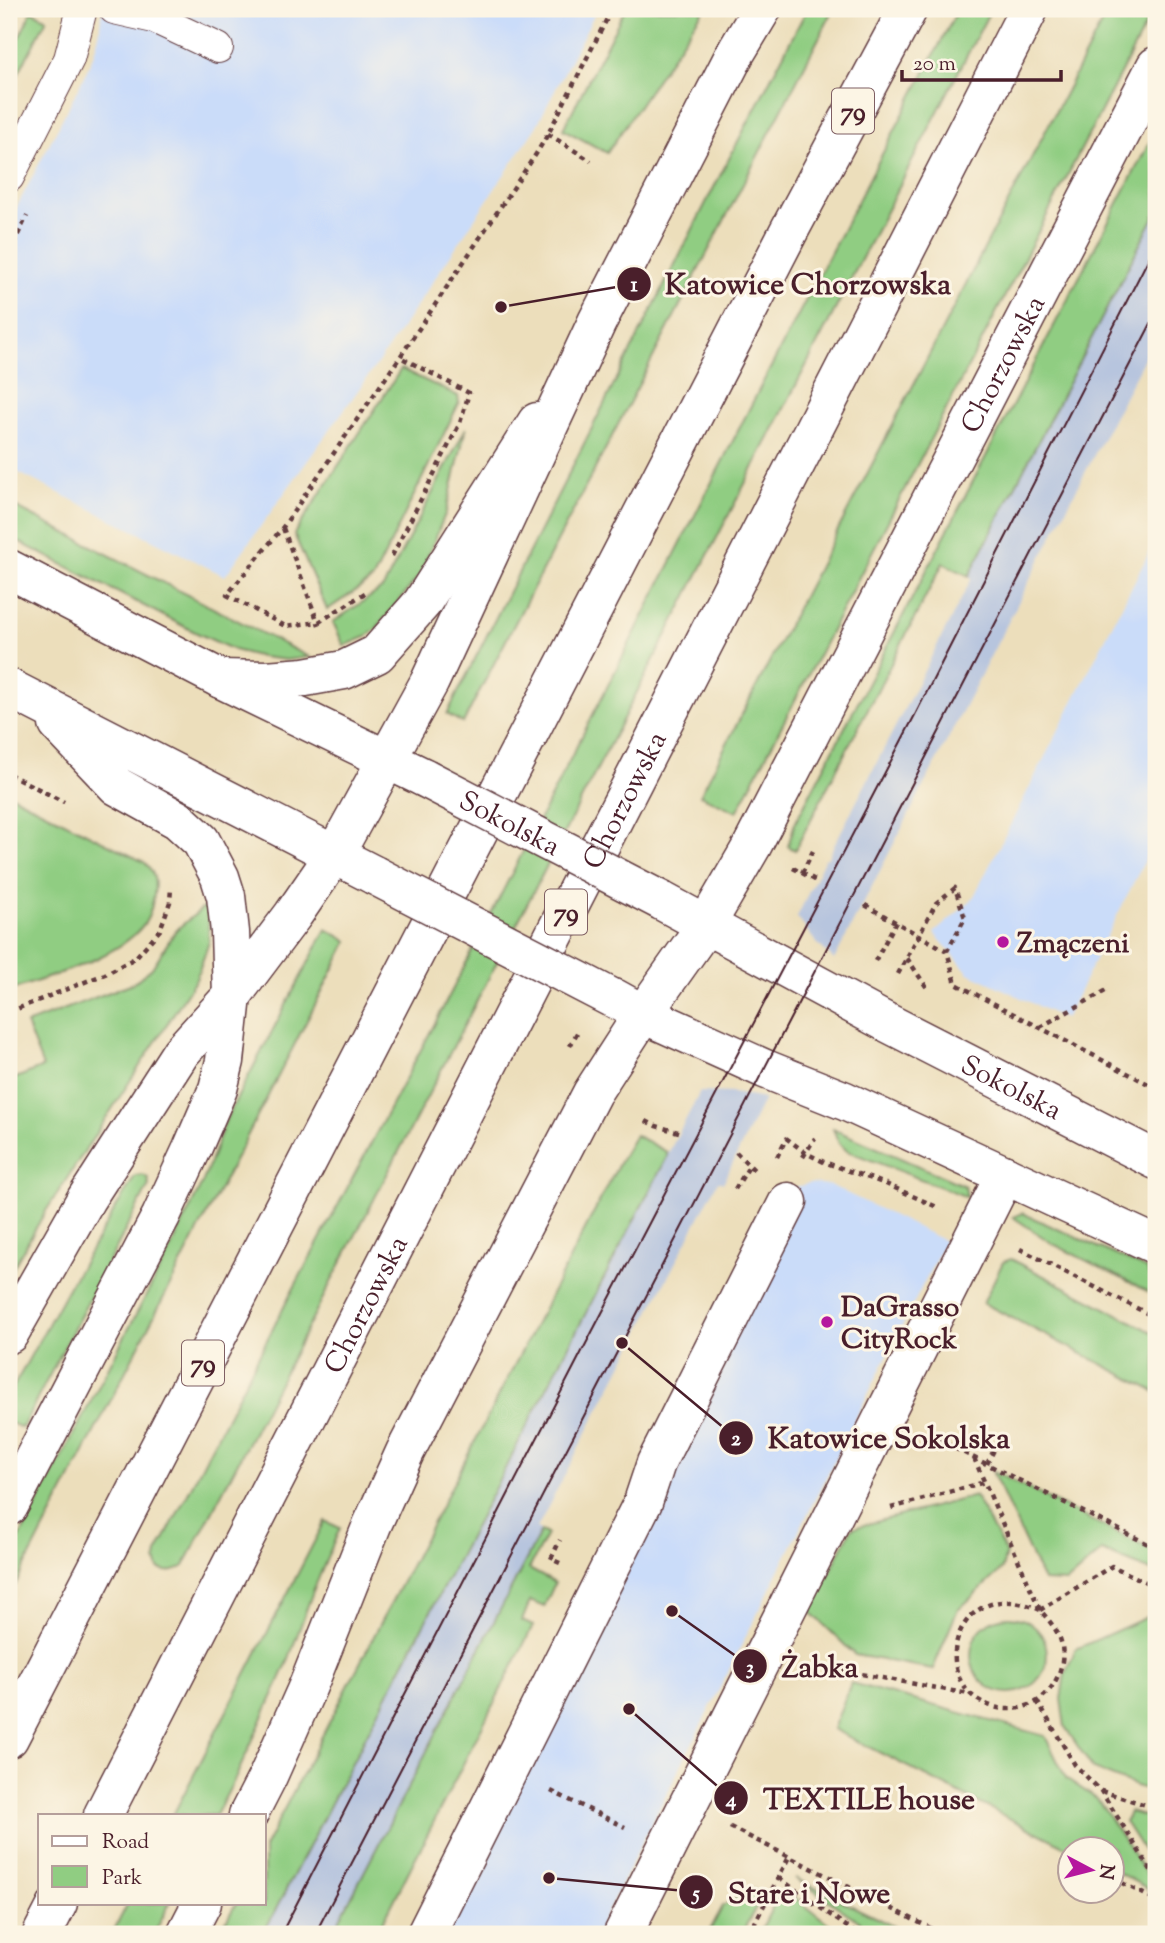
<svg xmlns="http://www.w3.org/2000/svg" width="1165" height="1943" font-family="'Sorts Mill Goudy',serif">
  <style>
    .built { fill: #cadcf9 }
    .industrial { fill: #b7c5de }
    .green { fill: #90cd82; stroke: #6d7656; stroke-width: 2 }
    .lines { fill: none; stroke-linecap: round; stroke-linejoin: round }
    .service-casing { stroke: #623c41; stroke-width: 32 }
    .pedestrian-casing { stroke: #623c41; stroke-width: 41 }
    .minor-casing { stroke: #623c41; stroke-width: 41 }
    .tertiary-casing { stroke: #623c41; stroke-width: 41 }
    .secondary-casing { stroke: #623c41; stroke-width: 41 }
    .primary-casing { stroke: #623c41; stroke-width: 41 }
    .path { stroke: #623c41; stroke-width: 4.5; stroke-dasharray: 5 5; stroke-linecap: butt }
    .service { stroke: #fff; stroke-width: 30 }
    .pedestrian { stroke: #fff; stroke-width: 38 }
    .minor { stroke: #fff; stroke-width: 38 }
    .tertiary { stroke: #fff; stroke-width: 38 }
    .secondary { stroke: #fff; stroke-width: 38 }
    .primary { stroke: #fff; stroke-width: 38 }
    .tram { stroke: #4a1f2b; stroke-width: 2 }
    .tertiary-bridge-casing { stroke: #623c41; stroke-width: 41; stroke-linecap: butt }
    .path-bridge { stroke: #623c41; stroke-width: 4.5; stroke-dasharray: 5 5; stroke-linecap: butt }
    .tertiary-bridge { stroke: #fff; stroke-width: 38 }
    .poi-dot { fill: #b5179e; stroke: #fcf5e5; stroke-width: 2.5 }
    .labels { text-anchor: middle; stroke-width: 6; stroke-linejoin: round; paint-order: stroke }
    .shield { fill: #fcf5e5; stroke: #7f5f63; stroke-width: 2 }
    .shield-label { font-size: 26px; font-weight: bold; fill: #4a1f2b }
    .street-label { font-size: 28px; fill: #4a1f2b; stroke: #fcf5e5 }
    .poi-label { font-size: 28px; font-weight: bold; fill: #4a1f2b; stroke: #fcf5e5; text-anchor: start }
    .leader { fill: none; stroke: #4a1f2b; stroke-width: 2.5 }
    .callout-dot { fill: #4a1f2b; stroke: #fcf5e5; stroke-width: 2.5 }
    .mark-label { font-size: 21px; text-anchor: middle; font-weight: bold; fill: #fff }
    .callout-label { font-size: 30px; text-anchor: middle; font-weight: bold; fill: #4a1f2b; stroke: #fcf5e5; stroke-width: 6; stroke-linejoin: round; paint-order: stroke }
  </style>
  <rect width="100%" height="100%" fill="#fcf5e5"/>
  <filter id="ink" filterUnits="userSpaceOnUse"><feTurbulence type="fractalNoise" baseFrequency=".0143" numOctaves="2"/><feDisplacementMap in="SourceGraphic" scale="14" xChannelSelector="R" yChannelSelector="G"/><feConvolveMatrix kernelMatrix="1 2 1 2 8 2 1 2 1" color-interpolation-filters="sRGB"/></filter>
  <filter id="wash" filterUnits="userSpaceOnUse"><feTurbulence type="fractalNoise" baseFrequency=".00686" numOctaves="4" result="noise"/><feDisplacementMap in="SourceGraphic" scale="28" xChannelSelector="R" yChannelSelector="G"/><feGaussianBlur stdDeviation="1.57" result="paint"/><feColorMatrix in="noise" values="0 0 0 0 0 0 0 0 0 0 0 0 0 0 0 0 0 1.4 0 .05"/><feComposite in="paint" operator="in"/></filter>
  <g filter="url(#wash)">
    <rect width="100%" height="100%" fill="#ecdebb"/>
    <!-- built -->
    <path class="built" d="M102 9H597L536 127 389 347 225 576 9 468V222L84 77 94 53 99 34Z
      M1156 539V838L1065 1019 969 973 934 933 972 900Z
      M810 1183 830 1185 945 1241 596 1934H411L793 1188Z"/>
    <!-- industrial -->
    <path class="industrial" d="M1156 213V335L834 960 815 941 797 917 825 858 827 859 972 578 969 576Z
      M700 1092 733 1093 764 1099 723 1183 718 1181 537 1528 541 1531 332 1934H263Z"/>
    <!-- green -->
    <path class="green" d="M625 9H704L607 153 563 129Z
      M807 9H834L463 723 447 714 709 197Z
      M958 9H991L184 1566C175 1572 170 1573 159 1569L156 1560 157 1553 287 1301 441 1012 762 384Z
      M1109 9H1154L737 812 700 795Z
      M32 11 47 19 9 91V43L15 46Z
      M1156 130V213L969 576 943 563 795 850 788 846 795 823Z
      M401 369 458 396 459 403 373 579 327 610 294 534Z
      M466 428 446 512 420 575 376 629 366 637 344 646 333 622 383 588Z
      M9 504 309 657 286 660 261 657 234 650 197 633 9 537Z
      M9 794 144 862C155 872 156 881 154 895 152 904 151 914 146 921 124 957 47 977 9 991Z
      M208 904 209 942 196 979 44 1214 9 1275V1081L43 1067 26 1024 133 983 152 968 176 930Z
      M326 929 348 941 9 1597V1558L174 1242 203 1181 227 1117Z
      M833 1129 965 1186 967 1197 847 1151 839 1143Z
      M635 1135 667 1152V1157L263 1934H219L236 1903H264V1848L624 1154Z
      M143 1175 148 1178 149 1185 22 1428 11 1423 9 1426V1395L68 1288 135 1176Z
      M1022 1213 1147 1269 1155 1295 1053 1244 1013 1217Z
      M1011 1259 1156 1334V1392L983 1303 1003 1262Z
      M992 1471 1156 1552V1573L1102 1551 1067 1582 1043 1581Z
      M975 1496 1006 1553 1002 1569 957 1611 933 1669 855 1655 810 1611 852 1528Z
      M325 1521 340 1528 313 1591 287 1664 236 1777 216 1815H173Z
      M541 1531 547 1534 529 1569 555 1583 544 1607 530 1601 522 1621 533 1626 377 1934H332Z
      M1156 1613V1794L1093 1769 1065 1727 1061 1699 1065 1673 1076 1649Z
      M971 1655a38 38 0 1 1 76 0a38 38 0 1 1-76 0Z
      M851 1683 1045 1736 1066 1778 1098 1800 1156 1889V1893L1113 1870 1112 1848 1070 1849 833 1729Z
      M1129 1812 1156 1819V1870L1125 1822Z
      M795 1878 909 1934H878Z
      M753 1889 759 1895 758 1904 741 1934H708L723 1906Z
      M789 1893 842 1934H759L777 1898Z
      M128 1903H170L154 1934H112Z"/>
  </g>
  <g filter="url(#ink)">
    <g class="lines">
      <!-- service casing -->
      <g class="service-casing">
        <path id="service" d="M114 9 154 18 218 48
          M9 177 69 59 82 9"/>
      </g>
      <!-- pedestrian casing -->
      <g class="pedestrian-casing">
        <path id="pedestrian" d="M426 1934 643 1502 656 1463 788 1202"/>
      </g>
      <!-- minor casing -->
      <g class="minor-casing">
        <path id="minor" d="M623 1934 1005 1175"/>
      </g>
      <!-- tertiary casing -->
      <g class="tertiary-casing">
        <g id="tertiary">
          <path d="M9 569 221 679 425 778"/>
          <path d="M221 679 266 680 305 677 344 670 377 654 422 603 537 422"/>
          <path d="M9 688 374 875"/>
          <path d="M58 724 117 786 178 820 201 841 220 877 226 896 230 932 232 996"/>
          <path id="s1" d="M662 901 884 1021 1156 1160"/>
          <path d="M614 998 643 1014 765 1069 845 1101 1156 1245"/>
        </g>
      </g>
      <!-- secondary casing -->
      <g class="secondary-casing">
        <g id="secondary">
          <path d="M9 1334 86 1199 181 1052 232 996 293 915 335 854 430 681 597 322 735 54 762 9"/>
          <path id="s2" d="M248 1815 268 1776 308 1686 372 1525 405 1452 592 1093 643 1014 706 925 752 846 1156 66"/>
          <path d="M186 1934 202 1903"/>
        </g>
      </g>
      <!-- primary casing -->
      <g class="primary-casing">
        <g id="primary">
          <path d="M9 1506 161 1216 192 1149 218 1089 225 1061 232 996"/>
          <path d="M9 1738 790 229 908 9"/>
          <path id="s3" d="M103 1815 1029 9"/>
          <path d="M42 1934 58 1903"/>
        </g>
      </g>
      <!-- path -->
      <path class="path" d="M548 134 591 161
        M9 253 27 216
        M283 528 319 625
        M392 556 460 423 469 393 400 357
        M365 593 319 622 285 626 227 595 283 527 400 357 536 154 548 134 612 9
        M9 774 64 802
        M793 868 815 880
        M802 873 813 851
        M865 905 947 951
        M907 958 927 988
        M875 961 896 922
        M898 974 936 903 955 888 965 918 947 951 956 984 1156 1088
        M9 1012 105 974 135 958 160 930 170 902 171 888
        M1040 1027 1109 989
        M646 1121 656 1126 682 1133
        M786 1138 806 1153 824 1162 886 1184 937 1207
        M736 1152 755 1171
        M777 1157 787 1137
        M803 1157 815 1138
        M735 1189 750 1165
        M1020 1249 1156 1318
        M928 1435 1156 1548
        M974 1458 1040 1610C1047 1618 1054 1626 1059 1636 1069 1659 1057 1689 1036 1702 1023 1709 1008 1711 994 1707 922 1686 956 1570 1040 1610
        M987 1464 997 1444
        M891 1508 985 1482
        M560 1563 551 1559 560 1540
        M1040 1610 1112 1566 1156 1587
        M813 1665 969 1694
        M1037 1701 1075 1765 1101 1791 1156 1878
        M551 1791 625 1827
        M1101 1791 1156 1808
        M730 1827 942 1934
        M779 1878 857 1934
        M1122 1883 1156 1900
        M749 1934 789 1857"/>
      <!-- service -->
      <use href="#service" class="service"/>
      <!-- pedestrian -->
      <use href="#pedestrian" class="pedestrian"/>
      <!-- minor -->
      <use href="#minor" class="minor"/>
      <!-- tertiary -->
      <use href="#tertiary" class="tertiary"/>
      <!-- secondary -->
      <use href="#secondary" class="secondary"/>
      <!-- primary -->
      <use href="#primary" class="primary"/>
      <!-- tram -->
      <path class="tram" d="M281 1934 591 1334 916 713 1156 244
        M315 1934 1156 314"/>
      <!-- tertiary-bridge casing -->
      <g class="tertiary-bridge-casing">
        <g id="tertiary-bridge">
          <path id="s4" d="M425 778 662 901"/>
          <path d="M374 875 612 998"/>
        </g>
      </g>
      <!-- path-bridge -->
      <path class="path-bridge" d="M570 1046 578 1031"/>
      <!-- tertiary-bridge -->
      <use href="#tertiary-bridge" class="tertiary-bridge"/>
    </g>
  </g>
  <!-- markers -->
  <g class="poi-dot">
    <circle cx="1003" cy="942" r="7"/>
    <circle cx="827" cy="1322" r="7"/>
  </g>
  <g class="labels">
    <!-- shield labels -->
    <g class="shield">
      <rect x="832" y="88.5" width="42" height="45" rx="5"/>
      <rect x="545" y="889.5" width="42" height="45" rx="5"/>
      <rect x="182" y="1340.5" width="42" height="45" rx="5"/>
    </g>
    <g class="shield-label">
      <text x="853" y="120">79</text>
      <text x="566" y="921">79</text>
      <text x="203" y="1372">79</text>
    </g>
    <!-- street labels -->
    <g class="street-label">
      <text dy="10" stroke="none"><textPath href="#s2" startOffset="1638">Chorzowska</textPath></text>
      <text dy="10" stroke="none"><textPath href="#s3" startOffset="1141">Chorzowska</textPath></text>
      <text dy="10" stroke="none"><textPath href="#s4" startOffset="96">Sokolska</textPath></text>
      <text dy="10" stroke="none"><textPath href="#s1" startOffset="396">Sokolska</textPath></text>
      <text dy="10" stroke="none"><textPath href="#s3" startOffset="574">Chorzowska</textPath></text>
    </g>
    <!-- poi labels -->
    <g class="poi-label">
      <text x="1017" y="952">Zmączeni</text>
      <text x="841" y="1316">DaGrasso<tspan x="841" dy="32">CityRock</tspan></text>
    </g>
  </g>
  <!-- callouts -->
  <path class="leader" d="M501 307L634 284M622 1343L736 1438M672 1611L750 1666M629 1709L731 1798M549 1878L696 1892"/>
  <g class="callout-dot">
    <circle cx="501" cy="307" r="7"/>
    <circle cx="622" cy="1343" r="7"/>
    <circle cx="672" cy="1611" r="7"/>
    <circle cx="629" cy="1709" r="7"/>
    <circle cx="549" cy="1878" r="7"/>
    <circle cx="634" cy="284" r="18"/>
    <circle cx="736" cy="1438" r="18"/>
    <circle cx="750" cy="1666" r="18"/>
    <circle cx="731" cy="1798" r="18"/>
    <circle cx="696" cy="1892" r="18"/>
  </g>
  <g class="mark-label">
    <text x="634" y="291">1</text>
    <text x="736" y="1445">2</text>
    <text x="750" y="1674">3</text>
    <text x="731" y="1806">4</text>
    <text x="696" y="1900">5</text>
  </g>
  <g class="callout-label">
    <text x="808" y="294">Katowice Chorzowska</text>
    <text x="889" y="1448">Katowice Sokolska</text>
    <text x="820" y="1677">Żabka</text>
    <text x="869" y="1809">TEXTILE house</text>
    <text x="809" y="1903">Stare i Nowe</text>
  </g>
  <!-- margin -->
  <rect width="1165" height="1943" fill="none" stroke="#fcf5e5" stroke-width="35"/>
  <!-- legend -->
  <rect x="38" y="1814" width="228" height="91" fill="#fcf5e5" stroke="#b59f9b" stroke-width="2"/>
  <rect x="52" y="1836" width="35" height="10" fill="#ffffff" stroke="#b59f9b" stroke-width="2"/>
  <text x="102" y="1848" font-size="21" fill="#4a1f2b">Road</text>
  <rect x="52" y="1866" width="35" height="21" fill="#90cd82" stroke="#b59f9b" stroke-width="2"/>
  <text x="102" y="1884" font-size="21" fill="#4a1f2b">Park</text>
  <!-- north arrow -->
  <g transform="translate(1091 1870) rotate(97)"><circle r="33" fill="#fcf5e5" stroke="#b59f9b" stroke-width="2"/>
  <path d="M0-5L12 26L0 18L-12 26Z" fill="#b5179e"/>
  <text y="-10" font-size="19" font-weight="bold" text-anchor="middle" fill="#4a1f2b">N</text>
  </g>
  <!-- scale -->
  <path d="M902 70v10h159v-10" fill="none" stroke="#4a1f2b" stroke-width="3.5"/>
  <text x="913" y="70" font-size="21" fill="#4a1f2b" stroke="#fcf5e5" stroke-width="5" paint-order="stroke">20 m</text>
</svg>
